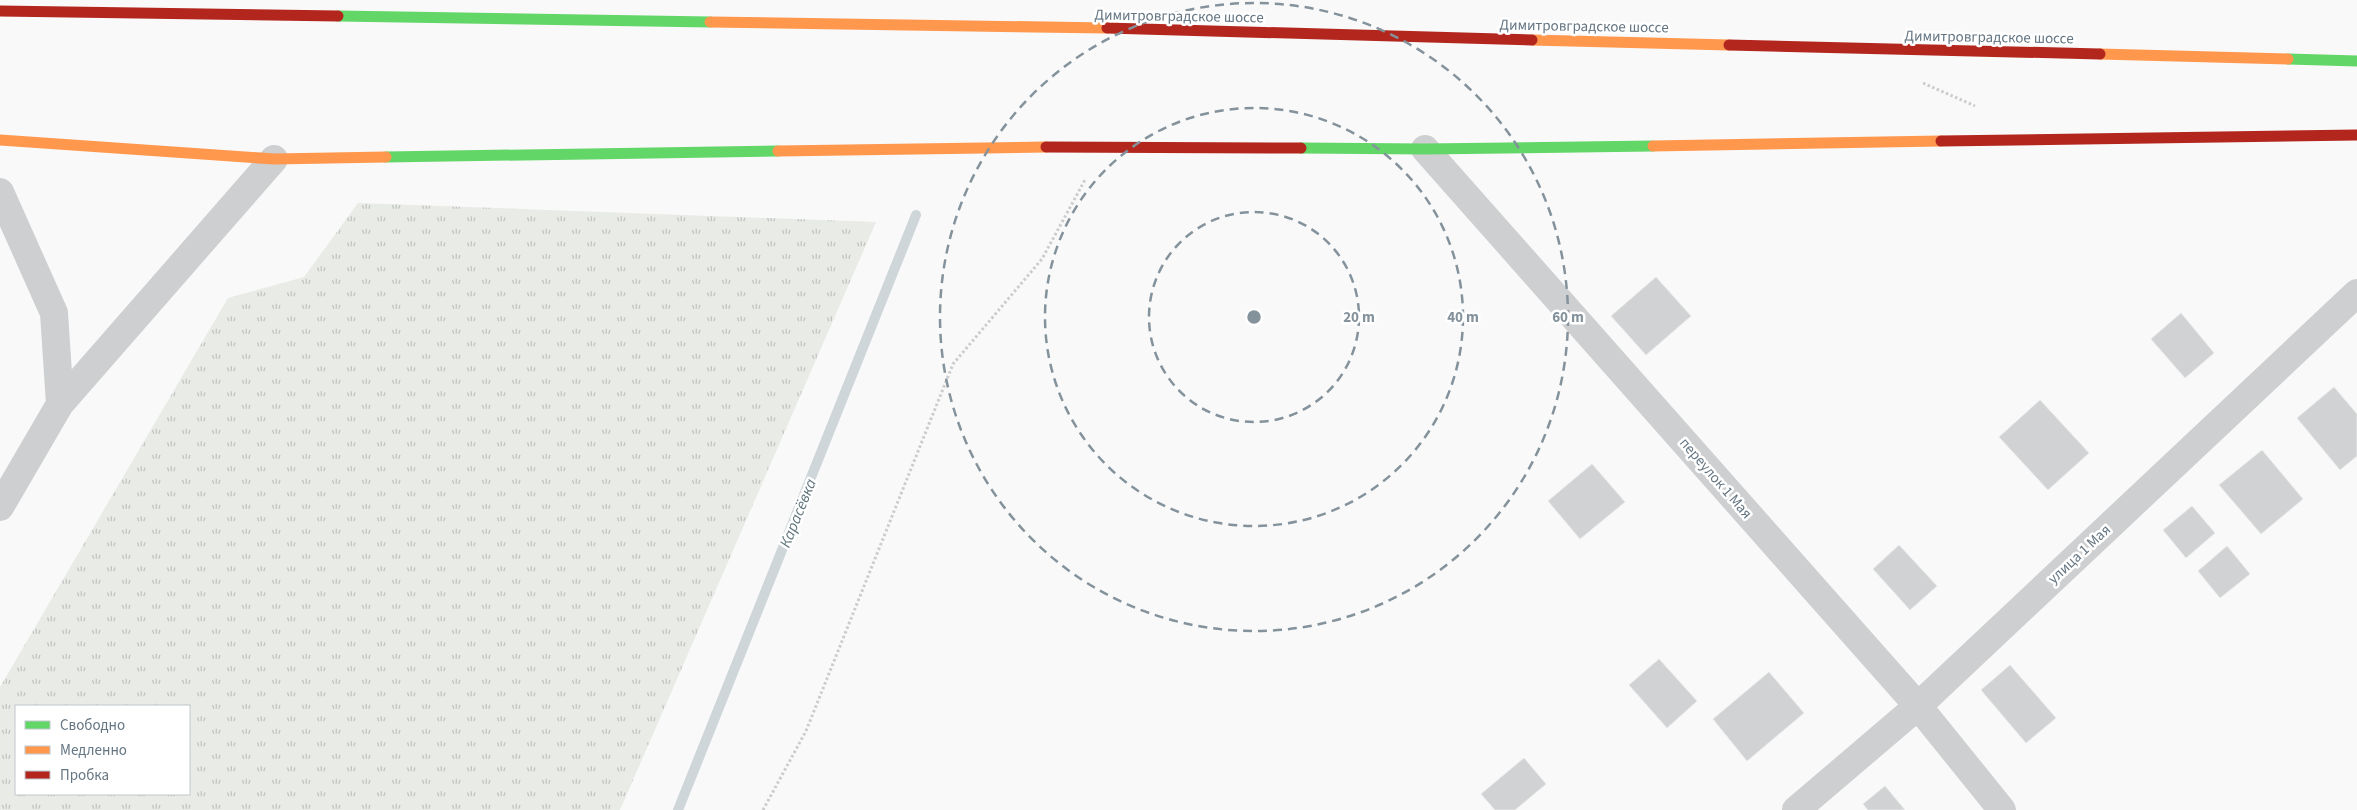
<svg xmlns="http://www.w3.org/2000/svg" width="2357" height="810" font-family="'Source Sans 3',sans-serif">
  <style>
    .grass { fill: url(#grass-tufts); fill-rule: evenodd }
    .lines { fill: none; stroke-linecap: round; stroke-linejoin: round }
    .stream { stroke: #ced6d9; stroke-width: 10 }
    .building { fill: #d0d2d3; stroke: #e8e8e8 }
    .path { stroke: #cbcccd; stroke-width: 3; stroke-dasharray: 2.5 2.5; stroke-linecap: butt }
    .street { stroke: #cecfd0; stroke-width: 28 }
    .fast { stroke: #63d668; stroke-width: 11 }
    .slow { stroke: #ff974d; stroke-width: 11 }
    .jam { stroke: #b3261e; stroke-width: 11 }
    .ring { fill: none; stroke: #84929c; stroke-width: 2.5; stroke-dasharray: 9 6 }
    .labels { text-anchor: middle; stroke-width: 5; stroke-linejoin: round; paint-order: stroke }
    .street-label { font-size: 15px; fill: #657683; stroke: #fff }
    .water-label { font-size: 16px; font-style: italic; fill: #60757c; stroke: #fff }
    .centre { fill: #84929c; stroke: #fff; stroke-width: 2.5 }
    .ring-label { font-size: 15px; text-anchor: middle; font-weight: bold; fill: #84929c; stroke: #fff; stroke-width: 5; stroke-linejoin: round; paint-order: stroke }
  </style>
  <defs>
    <pattern id="grass-tufts" width="24" height="20" patternUnits="userSpaceOnUse" patternTransform="scale(1.25)"><rect width="24" height="20" fill="#e8ebe6"/><path d="M3 7l-1-3M5 7V3M7 7l1-3M15 17l-1-3M17 17v-4M19 17l1-3" fill="none" stroke="#c0c3c0"/></pattern>
  </defs>
  <rect width="100%" height="100%" fill="#f9f9f9"/>
  <!-- grass -->
  <path class="grass" d="M358 203 876 222 620 810H0V687L228 298 304 277ZM16 706H189V794H16Z"/>
  <g class="lines">
    <!-- stream -->
    <path class="stream" d="M678 810 916 215"/>
  </g>
  <!-- building -->
  <path class="building" d="M1656 277 1691 316 1646 355 1611 316Z
    M2181 313 2214 353 2185 378 2151 339Z
    M2334 387 2357 414V456L2340 470 2297 418Z
    M2040 400 2089 453 2048 490 1999 437Z
    M2262 450 2303 499 2261 534 2219 485Z
    M1592 464 1625 502 1580 539 1548 501Z
    M2192 506 2215 533 2186 558 2163 530Z
    M1899 545 1937 586 1910 610 1873 569Z
    M2227 546 2250 574 2220 598 2198 571Z
    M1659 659 1697 701 1667 728 1629 685Z
    M2010 665 2056 718 2026 743 1981 690Z
    M1769 672 1804 713 1747 761 1713 719Z
    M1524 758 1546 784 1515 810H1495L1481 794Z
    M1885 786 1905 810H1868L1863 804Z"/>
  <g class="lines">
    <!-- path -->
    <path class="path" d="M1923 83 1975 106
      M763 810 806 731 953 364 1042 259 1086 178"/>
    <!-- street -->
    <path class="street" d="M1425 149 1918 706 2002 810
      M0 192 54 313 60 404
      M0 507 60 404 274 159
      M1796 810 1918 706 2357 293"/>
    <!-- fast -->
    <path class="fast" d="M338 16 710 22
      M2288 59 2357 61
      M1301 148 1425 149 1653 146
      M386 157 778 151"/>
    <!-- slow -->
    <path class="slow" d="M710 22 1107 28
      M1532 40 1729 45
      M2100 54 2288 59
      M0 140 274 159 386 157
      M1653 146 1941 141
      M778 151 1046 147"/>
    <!-- jam -->
    <path class="jam" d="M0 11 338 16
      M1107 28 1532 40
      M1729 45 2100 54
      M1941 141 2357 135
      M1046 147 1301 148"/>
  </g>
  <!-- distance rings -->
  <g class="ring">
    <circle cx="1254" cy="317" r="105"/>
    <circle cx="1254" cy="317" r="209"/>
    <circle cx="1254" cy="317" r="314"/>
  </g>
  <g class="labels">
    <!-- street labels -->
    <g class="street-label">
      <text transform="translate(1179 16) rotate(1)" y="5">Димитровградское шоссе</text>
      <text transform="translate(1584 26) rotate(1)" y="5">Димитровградское шоссе</text>
      <text transform="translate(1989 37) rotate(1)" y="5">Димитровградское шоссе</text>
      <text transform="translate(1716 478) rotate(49)" y="5">переулок 1 Мая</text>
      <text transform="translate(2079 554) rotate(-43)" y="5">улица 1 Мая</text>
    </g>
    <!-- water labels -->
    <g class="water-label">
      <text transform="translate(797 513) rotate(-68)" y="6">Карасёвка</text>
    </g>
  </g>
  <circle cx="1254" cy="317" r="8" class="centre"/>
  <g class="ring-label">
    <text x="1359" y="322">20 m</text>
    <text x="1463" y="322">40 m</text>
    <text x="1568" y="322">60 m</text>
  </g>
  <!-- legend -->
  <rect x="15" y="705" width="175" height="90" fill="#ffffff" stroke="#c1c8cd"/>
  <rect x="25" y="721" width="25" height="8" fill="#63d668" stroke="#c1c8cd"/>
  <text x="60" y="730" font-size="15" fill="#657683">Свободно</text>
  <rect x="25" y="746" width="25" height="8" fill="#ff974d" stroke="#c1c8cd"/>
  <text x="60" y="755" font-size="15" fill="#657683">Медленно</text>
  <rect x="25" y="771" width="25" height="8" fill="#b3261e" stroke="#c1c8cd"/>
  <text x="60" y="780" font-size="15" fill="#657683">Пробка</text>
</svg>
